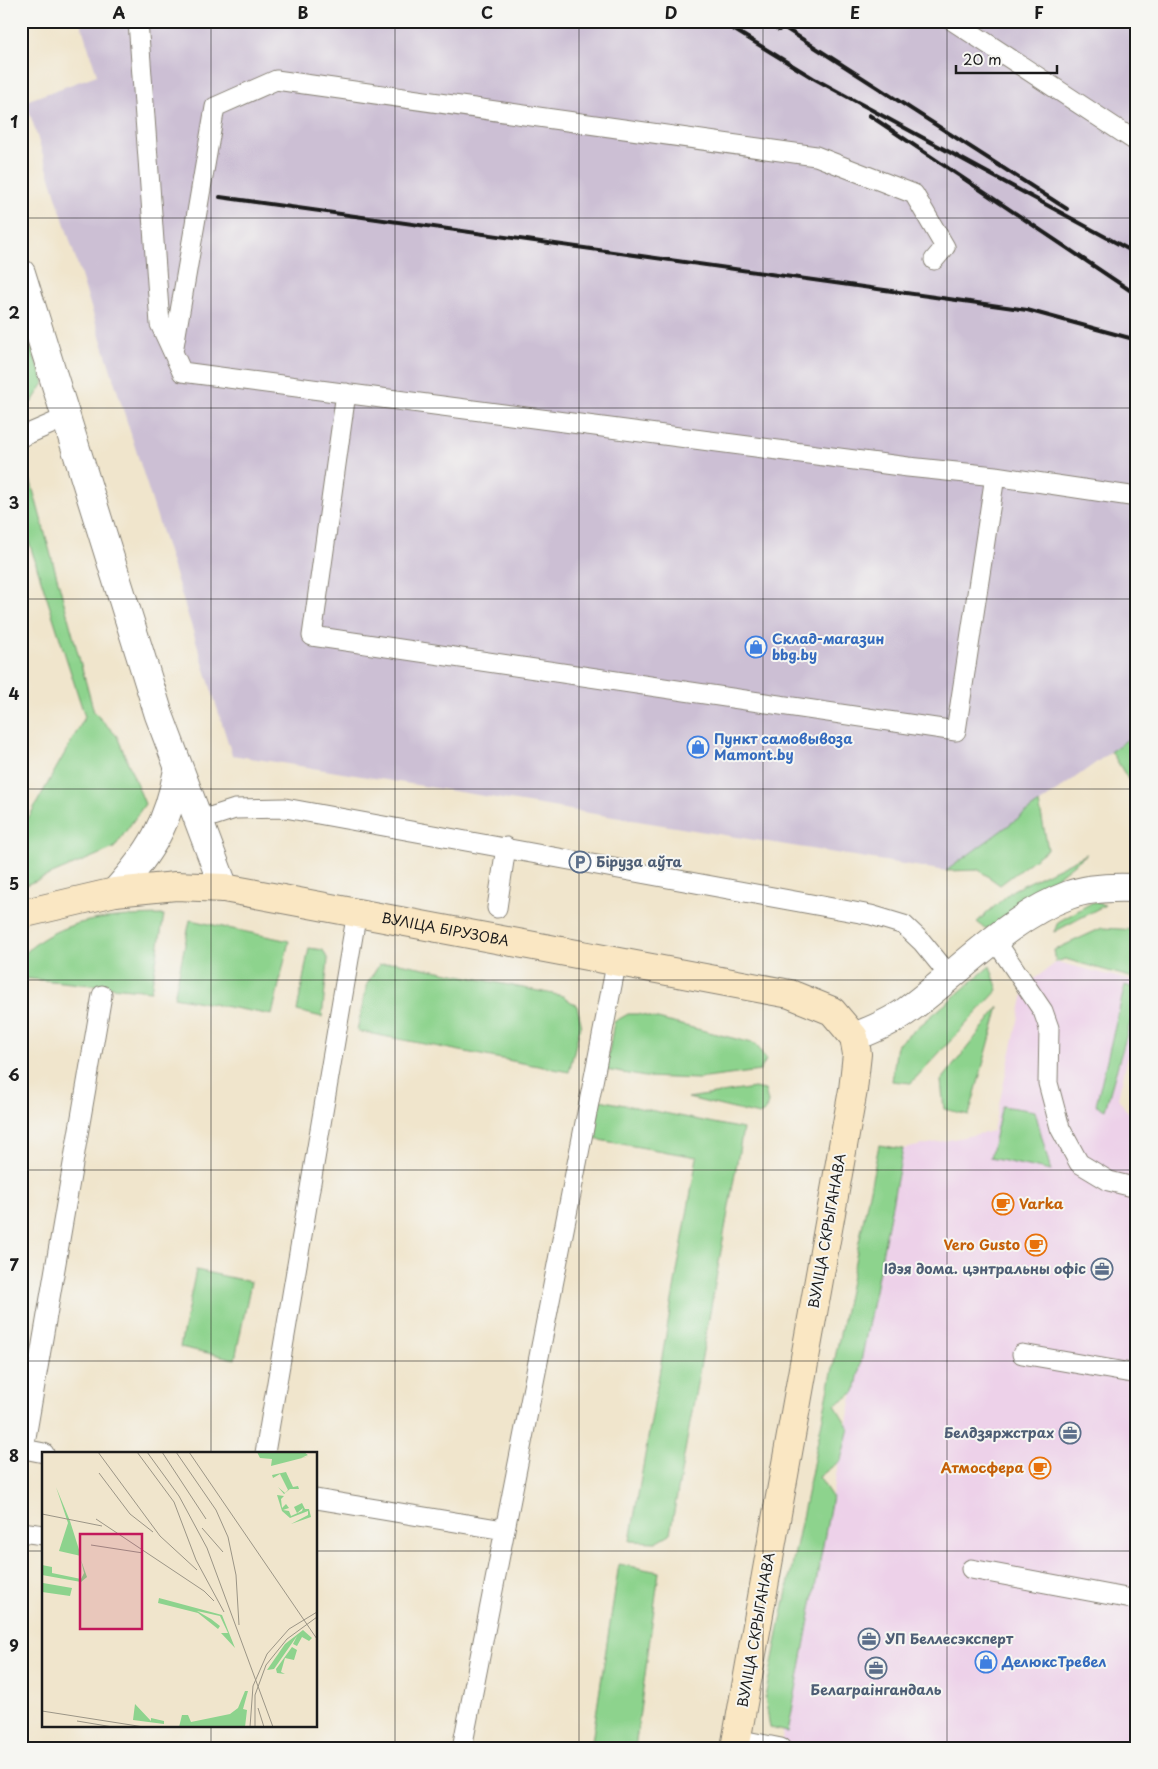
<svg xmlns="http://www.w3.org/2000/svg" width="1158" height="1769" font-family="'Playpen Sans',sans-serif">
  <style>
    .built { fill: #edd1e9 }
    .industrial { fill: #ccbfd4 }
    .green { fill: #8dd38d; stroke: #547854 }
    .lines { fill: none; stroke-linecap: round; stroke-linejoin: round }
    .lane-casing { stroke: #868074; stroke-width: 21 }
    .street-casing { stroke: #868074; stroke-width: 30 }
    .secondary-casing { stroke: #868074; stroke-width: 30 }
    .lane { stroke: #fff; stroke-width: 19 }
    .street { stroke: #fff; stroke-width: 28 }
    .secondary { stroke: #fae7c3; stroke-width: 28 }
    .rail { stroke: #1c1c1c; stroke-width: 4 }
    .grid { fill: none; stroke: #1c1c1c; stroke-width: 1; stroke-opacity: 0.55 }
    .labels { text-anchor: middle; stroke-width: 4; stroke-linejoin: round; paint-order: stroke }
    .shop-label { font-size: 14px; font-weight: bold; fill: #366cbe; stroke: #f6f6f2; text-anchor: start }
    .service-label { font-size: 14px; font-weight: bold; fill: #4e5e75; stroke: #f6f6f2; text-anchor: start }
    .street-label { font-size: 14px; fill: #1c1c1c; stroke: #f6f6f2 }
    .food-label { font-size: 14px; font-weight: bold; fill: #c56008; stroke: #f6f6f2; text-anchor: end }
    .inset-road { fill: none; stroke: #9b9586; stroke-width: 1 }
    .view { fill: #c2185b; fill-opacity: 0.15; stroke: #c2185b; stroke-width: 2.5 }
    .inset-edge { fill: none; stroke: #1c1c1c; stroke-width: 2.5 }
    .neatline { fill: none; stroke: #1c1c1c; stroke-width: 2 }
    .grid-label { font-size: 16px; text-anchor: middle; font-weight: bold; fill: #1c1c1c }
  </style>
  <rect width="100%" height="100%" fill="#f6f6f2"/>
  <filter id="ink" filterUnits="userSpaceOnUse"><feTurbulence type="fractalNoise" baseFrequency=".02" numOctaves="2"/><feDisplacementMap in="SourceGraphic" scale="10" xChannelSelector="R" yChannelSelector="G"/><feConvolveMatrix kernelMatrix="1 2 1 2 8 2 1 2 1" color-interpolation-filters="sRGB"/></filter>
  <filter id="wash" filterUnits="userSpaceOnUse"><feTurbulence type="fractalNoise" baseFrequency=".0096" numOctaves="4" result="noise"/><feDisplacementMap in="SourceGraphic" scale="20" xChannelSelector="R" yChannelSelector="G"/><feGaussianBlur stdDeviation="1.12" result="paint"/><feColorMatrix in="noise" values="0 0 0 0 0 0 0 0 0 0 0 0 0 0 0 0 0 1.4 0 .05"/><feComposite in="paint" operator="in"/></filter>
  <g filter="url(#wash)">
    <rect width="100%" height="100%" fill="#f0e5cc"/>
    <!-- built -->
    <path class="built" d="M1057 962 1137 982V1017L1118 1098 1128 1113 1137 1116V1748H780L903 1149 993 1131 1026 985Z"/>
    <!-- industrial -->
    <path class="industrial" d="M80 21H1137V733L946 871 232 755 26 101 97 75Z"/>
    <!-- green -->
    <path class="green" d="M21 318 44 383 32 402 21 404Z
      M29 475 94 712 117 736 145 804 114 848 21 887V831L85 717 21 517V483Z
      M1137 733V794L1111 751Z
      M1039 803 1048 849 1000 885 979 870 946 871Z
      M1087 854 997 924 986 929 977 922 1013 890Z
      M1093 902 1105 905 1054 932 1058 922Z
      M164 915 151 991 21 978C21 974 20 968 21 963 23 952 33 946 41 940 78 916 121 916 164 915Z
      M190 920 289 941 272 1015 174 997Z
      M1102 928 1137 930V979L1065 959 1056 962 1054 950Z
      M309 948 323 950 328 960 322 1017 297 1011Z
      M394 962 563 996 577 1006 581 1023 569 1072 357 1031 367 984 379 965Z
      M990 966 998 990 911 1083 892 1081 897 1045Z
      M1125 985 1137 989V999L1105 1110 1096 1105Z
      M999 1007 969 1115 944 1109 941 1081Z
      M628 1014H638L756 1044 766 1060 760 1071 698 1079 645 1077 606 1070 614 1022Z
      M754 1088 765 1090 768 1102 766 1111 759 1115 688 1098Z
      M600 1100 743 1129 670 1534 656 1542 630 1541 697 1157 593 1139Z
      M1002 1106 1035 1111 1051 1171 990 1158Z
      M879 1145 903 1149 855 1392 835 1405 849 1428 841 1460 819 1477 832 1497 788 1732 770 1728 765 1697Z
      M196 1270 251 1282 235 1359 180 1347Z
      M619 1564 659 1572 635 1748H591Z"/>
  </g>
  <g filter="url(#ink)">
    <g class="lines">
      <!-- lane casing -->
      <g class="lane-casing">
        <path id="lane" d="M138 21 160 324 182 372 908 467 995 476 1137 497
          M953 21 1137 142
          M173 352 215 107 276 80 816 156 914 194 945 247 934 260
          M346 393 312 636 956 731 995 476
          M21 437 65 418
          M198 821 235 809 285 808 871 915 904 925 922 942 949 975
          M497 908 506 847
          M995 940 1043 1011 1049 1028 1048 1083 1060 1128 1079 1163 1109 1181 1137 1188
          M1022 1354 1137 1374
          M44 1453 24 1449 102 995
          M265 1453 357 912
          M316 1499 504 1530
          M21 1532 44 1535
          M971 1569 1137 1600
          M736 1739 781 1748
          M462 1748 617 960"/>
      </g>
      <!-- street casing -->
      <g class="street-casing">
        <path id="street" d="M21 273 159 715 224 888
          M115 892C151 852 168 824 178 770
          M854 1037C872 1030 889 1023 905 1012 958 974 1007 918 1069 895 1090 887 1115 887 1137 888"/>
      </g>
      <!-- secondary casing -->
      <g class="secondary-casing">
        <g id="secondary">
          <path id="s1" d="M21 914 115 892 176 886 224 888 790 994 832 1011 854 1037 857 1054 853 1090 735 1748"/>
        </g>
      </g>
      <!-- lane -->
      <use href="#lane" class="lane"/>
      <!-- street -->
      <use href="#street" class="street"/>
      <!-- secondary -->
      <use href="#secondary" class="secondary"/>
      <!-- rail -->
      <path class="rail" d="M720 21 813 78 1137 254
        M764 21 779 30
        M774 21 1067 209
        M869 115 1137 295
        M220 197 1027 310 1137 340"/>
    </g>
  </g>
  <!-- grid -->
  <path class="grid" d="M211 21V1453M395 21V1748M579 21V1748M763 21V1748M947 21V1748M21 218H1137M21 408H1137M21 599H1137M21 789H1137M21 980H1137M21 1170H1137M21 1361H1137M21 1551H44M316 1551H1137M211 1725V1748"/>
  <!-- icons -->
  <defs>
    <g id="shop-ring" transform="scale(1.125)"><circle r="9.5" fill="#f6f6f2" stroke="#3f7fe0" stroke-width="1.5"/><path d="M-5-2.5h2.3a2.7 3.5 0 0 1 5.4 0H5L5.5 6h-11ZM-1.5-2.5h3a1.5 2.3 0 0 0-3 0Z" fill="#3f7fe0"/></g>
    <g id="parking-ring" transform="scale(1.125)"><circle r="9.5" fill="#f6f6f2" stroke="#5c6f8a" stroke-width="1.5"/><path d="M-3.5-5.5H1a3.5 3.5 0 0 1 0 7H-1V5.5H-3.5ZM-1-3.4V-.6H.8a1.4 1.4 0 0 0 0-2.8Z" fill="#5c6f8a"/></g>
    <g id="cafe-ring" transform="scale(1.125)"><circle r="9.5" fill="#f6f6f2" stroke="#e8710a" stroke-width="1.5"/><path d="M-5.5-4.5H6V0H3Q3 3.5 0 3.5H-2.5Q-5.5 3.5-5.5 0ZM3-3.2v2h1.7v-2ZM-6 4.5H4V6H-6Z" fill="#e8710a"/></g>
    <g id="office-ring" transform="scale(1.125)"><circle r="9.5" fill="#f6f6f2" stroke="#5c6f8a" stroke-width="1.5"/><path d="M-6-3h4V-5.5h4V-3h4V5H-6ZM-1-4.5V-3h2v-1.5ZM-6 0V1H6V0Z" fill="#5c6f8a"/></g>
  </defs>
  <g fill-rule="evenodd">
    <use href="#shop-ring" x="756" y="647"/>
    <use href="#shop-ring" x="698" y="747"/>
    <use href="#parking-ring" x="580" y="862"/>
    <use href="#cafe-ring" x="1003" y="1204"/>
    <use href="#cafe-ring" x="1036" y="1245"/>
    <use href="#office-ring" x="1102" y="1269"/>
    <use href="#office-ring" x="1070" y="1433"/>
    <use href="#cafe-ring" x="1040" y="1468"/>
    <use href="#office-ring" x="869" y="1639"/>
    <use href="#shop-ring" x="986" y="1662"/>
    <use href="#office-ring" x="876" y="1668"/>
  </g>
  <g class="labels">
    <!-- shop labels -->
    <g class="shop-label">
      <text x="772" y="644">Склад-магазин<tspan x="772" dy="16">bbg.by</tspan></text>
      <text x="714" y="744">Пункт самовывоза<tspan x="714" dy="16">Mamont.by</tspan></text>
      <text x="1002" y="1667">ДелюксТревел</text>
    </g>
    <!-- service labels -->
    <g class="service-label">
      <text x="596" y="867">Біруза аўта</text>
      <text x="1086" y="1274" text-anchor="end">Ідэя дома. цэнтральны офіс</text>
      <text x="1054" y="1438" text-anchor="end">Белдзяржстрах</text>
      <text x="885" y="1644">УП Беллесэксперт</text>
      <text x="876" y="1695" text-anchor="middle">Белаграінгандаль</text>
    </g>
    <!-- street labels -->
    <g class="street-label">
      <text dy="5" stroke="none"><textPath href="#s1" startOffset="431">ВУЛІЦА БІРУЗОВА</textPath></text>
      <text transform="translate(827 1231) rotate(-80)" y="5">ВУЛІЦА СКРЫГАНАВА</text>
      <text transform="translate(756 1630) rotate(-80)" y="5">ВУЛІЦА СКРЫГАНАВА</text>
    </g>
    <!-- food labels -->
    <g class="food-label">
      <text x="1019" y="1209" text-anchor="start">Varka</text>
      <text x="1020" y="1250">Vero Gusto</text>
      <text x="1024" y="1473">Атмосфера</text>
    </g>
  </g>
  <!-- overview -->
  <g transform="translate(42 1452)">
    <rect width="275" height="275" fill="#f0e5cc"/>
    <path d="M215 0H262L266 3 259 6 268 4 229 14 230 7 218 6ZM244 20 251 35 256 34 257 37H248L242 42 236 35 243 41 246 38 238 22 231 26 230 23ZM14 35 28 69 39 104 17 99 26 71ZM235 43 242 44 239 47 240 56 244 52 247 56 241 58 247 59 249 64 260 59 261 56 255 61 252 55 260 51 263 57H267L269 65 249 72 266 63V59L248 66 240 59ZM39 108 45 125 39 130 0 123V113L10 115V121L39 127 42 121ZM1 131 30 136 28 144 0 140ZM117 146 180 163 193 196 179 181H186L178 164 155 159 169 167 178 174 176 177 156 161 116 151ZM261 178 270 186 267 189 260 185 255 194 251 192 255 184 232 217 225 218 243 192ZM250 195 255 198 252 208 243 206 239 220 243 222 235 221 234 217ZM203 239H206L201 257 205 258 203 275H137L140 263H146L149 270 188 262 196 256ZM93 252 109 269V266L122 269V272L91 268Z" fill="#8dd38d"/>
    <path class="inset-road" d="M56 0 118 84 155 118M95 0 132 50 154 108 182 160M105 0 137 44 165 96 231 275M120 0 164 67M134 0 174 58 186 85 194 123 197 173M147 0 275 187M57 21 88 62 111 80M0 62 60 74M54 67 162 139 172 149M160 76 181 100M49 93 101 101M216 256 222 275M0 259 102 275M35 269 71 275M208 275 211 234 225 202 247 177 275 160M213 275V243L224 213 245 187 275 165"/>
    <path class="view" d="M38 82H100V177H38Z"/>
    <rect width="275" height="275" class="inset-edge"/>
  </g>
  <!-- margin -->
  <rect width="1158" height="1769" fill="none" stroke="#f6f6f2" stroke-width="55"/>
  <!-- scale -->
  <path d="M956 65v8h101v-8" fill="none" stroke="#1c1c1c" stroke-width="2.5"/>
  <text x="963" y="65" font-size="15" fill="#1c1c1c" stroke="#f6f6f2" stroke-width="4" paint-order="stroke">20 m</text>
  <rect x="28" y="28" width="1102" height="1714" class="neatline"/>
  <g class="grid-label">
    <text x="119" y="19">A</text>
    <text x="303" y="19">B</text>
    <text x="487" y="19">C</text>
    <text x="671" y="19">D</text>
    <text x="855" y="19">E</text>
    <text x="1039" y="19">F</text>
    <text x="14" y="128">1</text>
    <text x="14" y="319">2</text>
    <text x="14" y="509">3</text>
    <text x="14" y="700">4</text>
    <text x="14" y="890">5</text>
    <text x="14" y="1081">6</text>
    <text x="14" y="1271">7</text>
    <text x="14" y="1462">8</text>
    <text x="14" y="1652">9</text>
  </g>
</svg>
